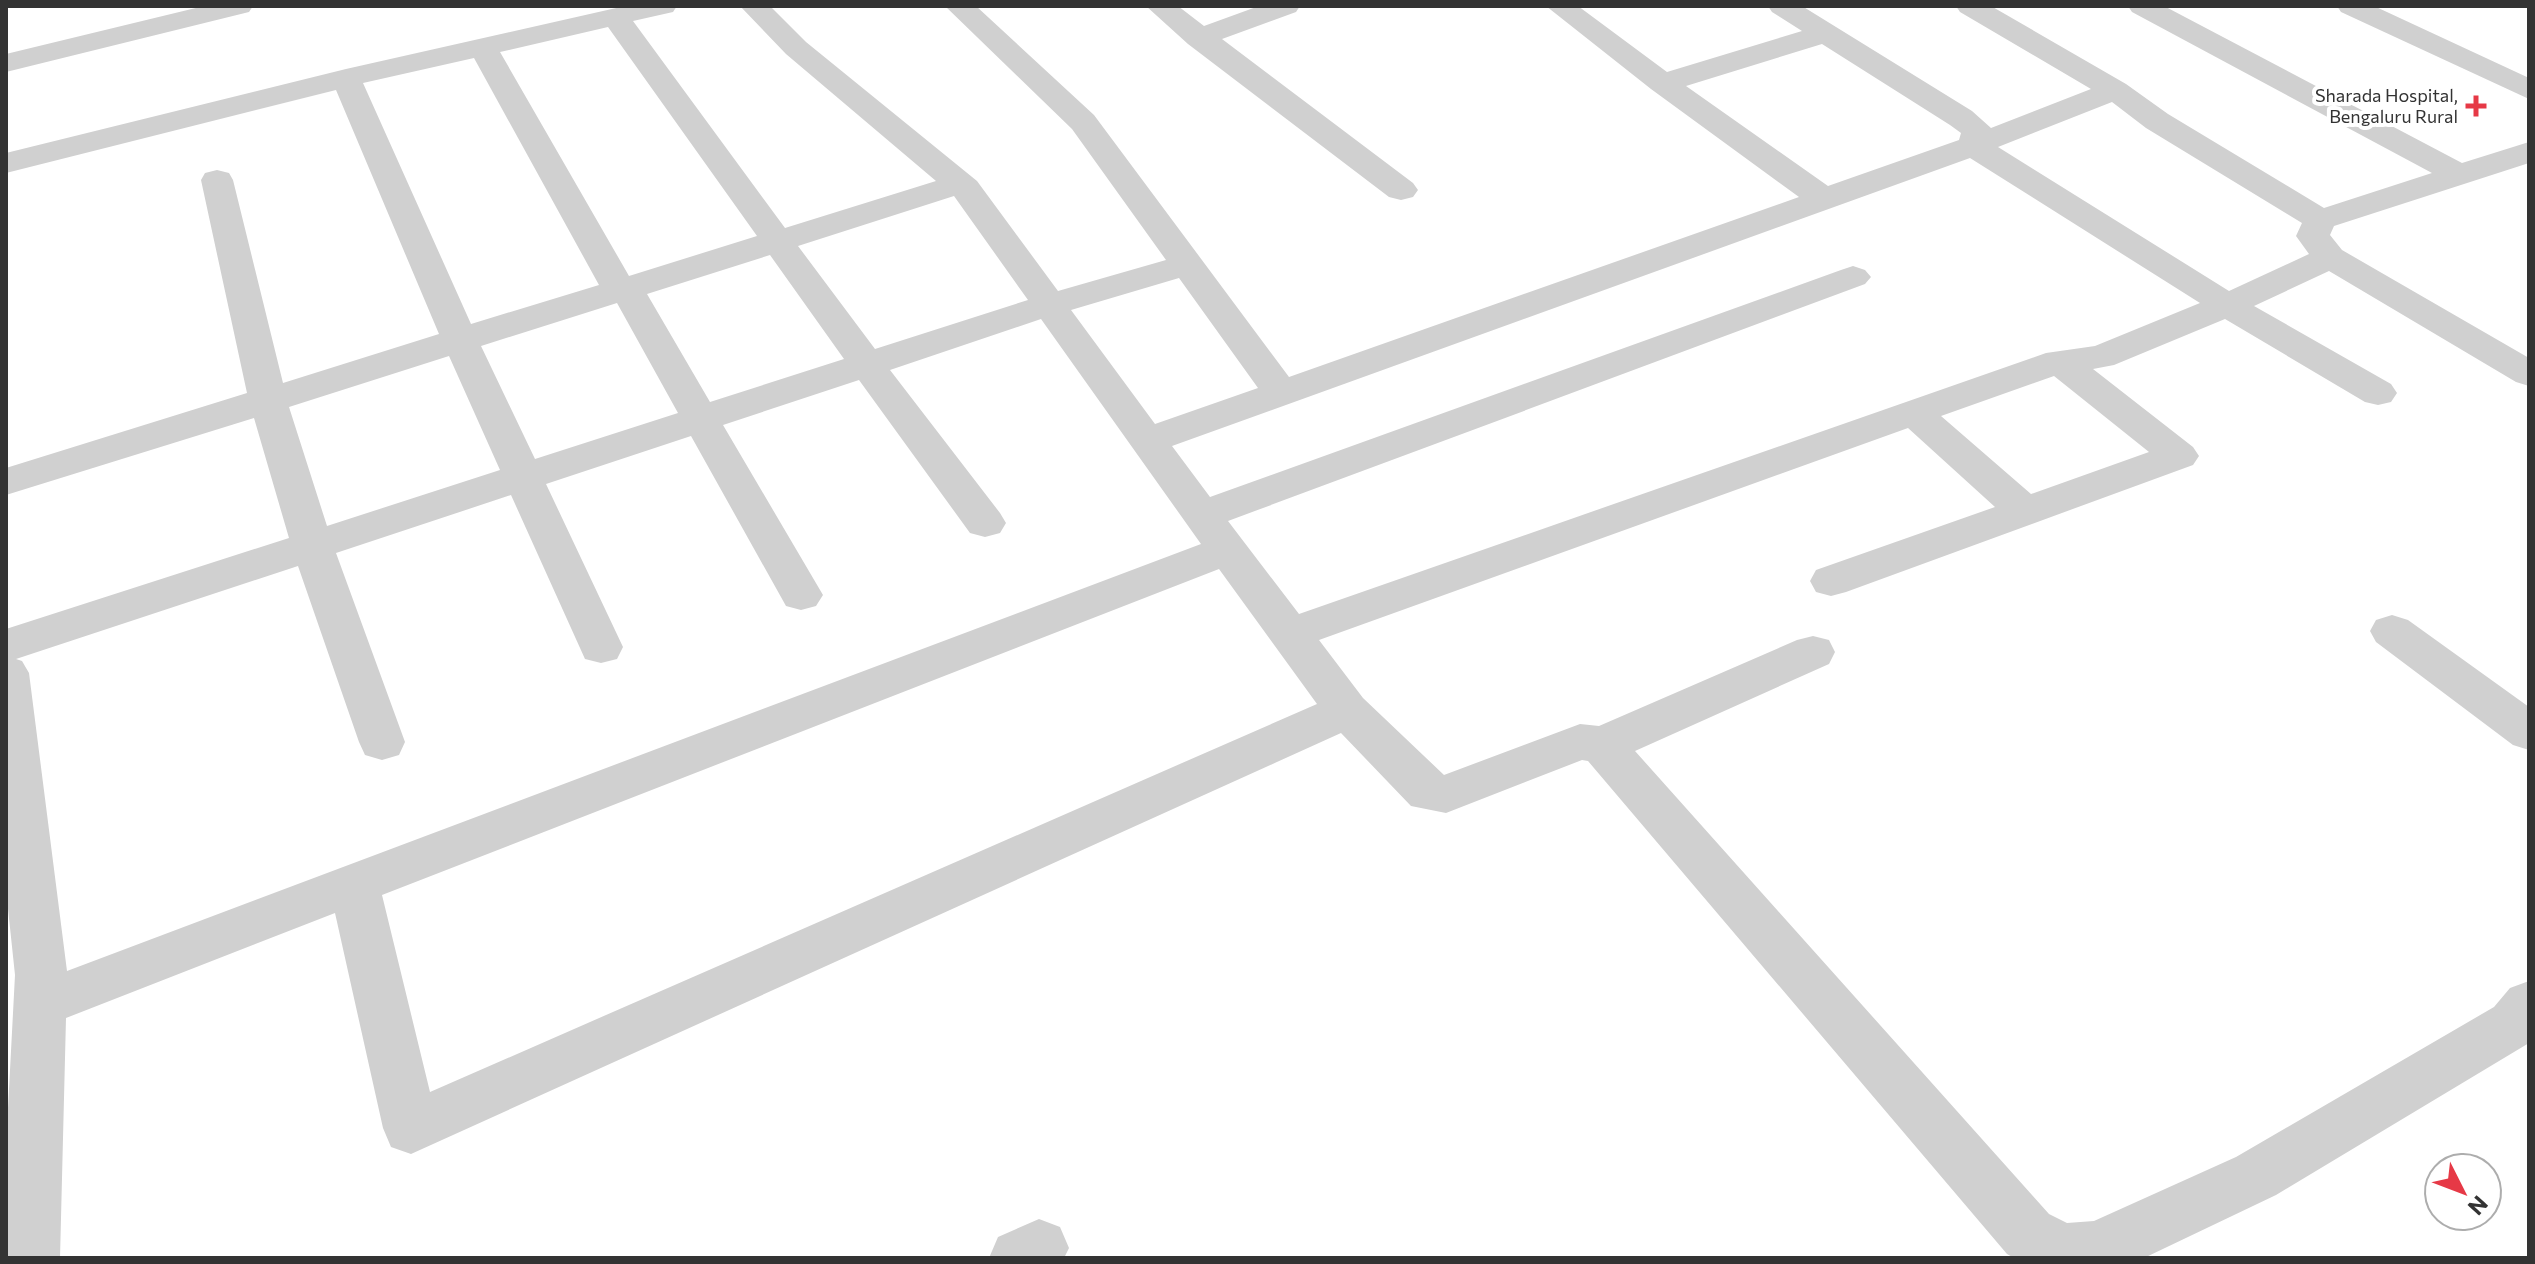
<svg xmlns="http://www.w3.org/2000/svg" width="2535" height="1264" font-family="Commissioner,sans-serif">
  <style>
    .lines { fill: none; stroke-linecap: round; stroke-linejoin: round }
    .minor { fill: #d0d0d0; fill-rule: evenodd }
    .poi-dot { fill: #e63946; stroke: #fff; stroke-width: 3 }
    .labels { text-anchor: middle; stroke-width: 8; stroke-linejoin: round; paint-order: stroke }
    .far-poi-label { font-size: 18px; fill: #333; stroke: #fff; text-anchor: end }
  </style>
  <rect width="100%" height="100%" fill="#fff"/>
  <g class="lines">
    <!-- minor -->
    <path class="minor" d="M204 6H253L249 12 6 72V54Z
      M625 6H677L673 12 633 21 785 228 936 181 786 54 740 6H770L806 42 977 181 1058 291 1166 260 1072 129 945 6H976L1094 115 1289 377 1799 197 1651 89 1546 6H1578L1667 72 1802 31 1772 12 1768 6H1802L1972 111 1991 128 2091 89 1960 12 1956 6H1991L2126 84 2168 114 2324 208 2432 173 2132 12 2128 6H2164L2462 163 2529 142V163L2334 226 2330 235 2342 250 2529 358V386L2516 382 2329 271 2254 306 2391 384 2397 393 2391 402 2378 405 2365 402 2225 319 2114 365 2093 369 2193 447 2199 456 2193 465 1846 592 1831 596 1816 592 1810 581 1816 570 1995 507 1908 428 1319 640 1363 698 1444 775 1580 724 1599 726 1797 640 1813 636 1829 640 1835 652 1829 664 1635 751 2049 1214 2067 1223 2094 1221 2236 1157 2494 1007 2510 988 2529 981V1043L2276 1195 2144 1258H2014L2007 1254 1588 761 1582 760 1446 813 1411 806 1341 733 411 1154 391 1147 383 1128 335 913 66 1018 60 1258H6V1146L15 975 6 890V629L289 538 254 418 6 495V468L247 393 201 180 205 173 217 170 229 173 233 180 283 383 439 334 336 90 6 173V153L346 69ZM608 27 757 236 629 276 500 52ZM1822 44 1950 125 1961 133 1959 140 1828 186 1686 86ZM474 58 599 285 471 324 363 83ZM2112 102 2146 128 2302 223 2296 236 2309 254 2229 291 1998 147ZM1970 158 2200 303 2095 346 2046 353 1299 614 1228 521 1865 284 1871 277 1865 270 1853 266 1841 270 1210 497 1172 446ZM954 196 1028 300 875 349 798 246ZM770 255 844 359 710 402 647 294ZM1179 278 1258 388 1155 424 1071 310ZM617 303 678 413 535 459 481 346ZM1041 319 1201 544 67 971 29 673 22 661 16 659 298 566 359 742 365 755 382 760 399 755 405 742 336 553 511 495 585 659 601 663 617 659 623 647 546 484 691 436 786 606 801 610 816 606 823 595 723 425 859 380 970 533 985 537 1000 533 1006 523 1000 513 890 370ZM449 356 500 470 327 526 289 407ZM2054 376 2149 452 2031 494 1941 416ZM1219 569 1317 704 430 1092 382 895Z
      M1146 6H1178L1204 26 1259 6H1300L1296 12 1222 39 1413 183 1418 190 1413 197 1401 200 1389 197 1188 44Z
      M2337 6H2374L2529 78V99L2341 12Z
      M2392 615 2408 620 2529 707V750L2513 745 2376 642 2370 631 2376 620Z
      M1039 1219 1060 1227 1069 1248 1064 1258H989L998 1237Z"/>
  </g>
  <!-- markers -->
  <path class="poi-dot" d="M2472 94h8v8h8v8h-8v8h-8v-8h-8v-8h8z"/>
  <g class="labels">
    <!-- far-poi labels -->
    <g class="far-poi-label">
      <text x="2458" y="102">Sharada Hospital,<tspan x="2458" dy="21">Bengaluru Rural</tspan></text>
    </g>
  </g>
  <!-- border -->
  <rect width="2535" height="1264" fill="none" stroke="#333333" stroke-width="16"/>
  <!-- north arrow -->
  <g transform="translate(2463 1192) rotate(132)"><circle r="38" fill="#ffffff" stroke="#adadad" stroke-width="2"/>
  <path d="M0-6L14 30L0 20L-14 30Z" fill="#e63946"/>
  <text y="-12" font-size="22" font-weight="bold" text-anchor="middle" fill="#333333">N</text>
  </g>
</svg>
